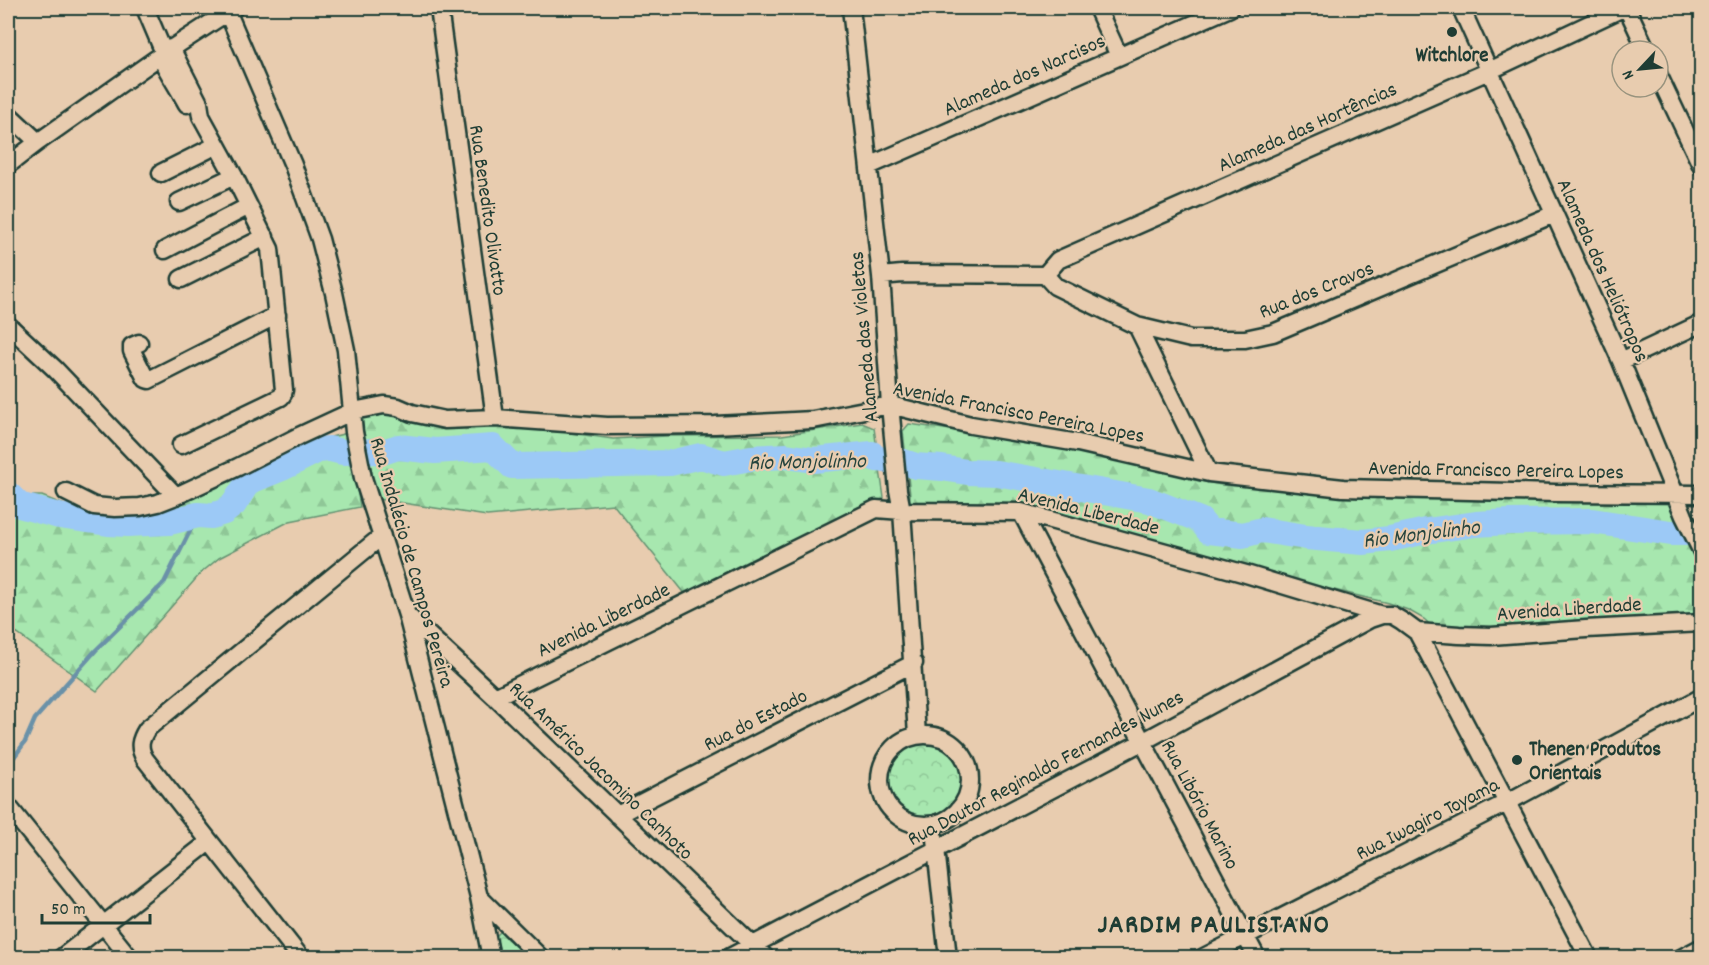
<svg xmlns="http://www.w3.org/2000/svg" width="1709" height="965" font-family="Dekko,sans-serif">
  <style>
    .forest { fill: url(#forest-firs); stroke: #639272; stroke-width: 1.5 }
    .park { fill: url(#park-crowns); stroke: #639272; stroke-width: 1.5 }
    .lines { fill: none; stroke-linecap: round; stroke-linejoin: round }
    .stream { stroke: #6a91a8; stroke-width: 4.5 }
    .river { stroke: #9cc9f6; stroke-width: 26 }
    .minor-casing { stroke: #1f3d34; stroke-width: 21 }
    .minor { stroke: #e8ccaf; stroke-width: 16 }
    .poi-dot { fill: #1f3d34; stroke: #e8ccaf; stroke-width: 2 }
    .labels { text-anchor: middle; stroke-width: 4.5; stroke-linejoin: round; paint-order: stroke }
    .poi-label { font-size: 21px; font-weight: bold; fill: #1f3d34; stroke: #e8ccaf }
    .street-label { font-size: 21px; fill: #1f3d34; stroke: #e8ccaf }
    .water-label { font-size: 22px; font-style: italic; fill: #25443e; stroke: #e8ccaf }
    .district-label { font-size: 27px; font-weight: bold; letter-spacing: 1.5px; fill: #1f3d34; stroke: #e8ccaf }
  </style>
  <defs>
    <pattern id="forest-firs" width="22" height="20" patternUnits="userSpaceOnUse" patternTransform="scale(1.5)"><rect width="22" height="20" fill="#a7e7af"/><path d="M5 1l3.5 6h-7zM16 11l3.5 6h-7z" fill="#8fc797"/></pattern>
    <pattern id="park-crowns" width="20" height="18" patternUnits="userSpaceOnUse" patternTransform="scale(1.5)"><rect width="20" height="18" fill="#a7e7af"/><path d="M2 6a3 3 0 1 1 6 0M12 15a3 3 0 1 1 6 0" fill="none" stroke="#8fc797"/></pattern>
  </defs>
  <rect width="100%" height="100%" fill="#e8ccaf"/>
  <filter id="ink" filterUnits="userSpaceOnUse"><feTurbulence type="fractalNoise" baseFrequency=".0167" numOctaves="2"/><feDisplacementMap in="SourceGraphic" scale="12" xChannelSelector="R" yChannelSelector="G"/><feConvolveMatrix kernelMatrix="1 2 1 2 8 2 1 2 1" color-interpolation-filters="sRGB"/></filter>
  <g filter="url(#ink)">
    <!-- forest -->
    <path class="forest" d="M384 411 448 428 506 424 613 439 666 436 782 435 862 423 874 428 884 498 879 503 862 506 687 596 613 504 487 516 377 499 361 418Z
      M909 424 1036 442 1143 462 1194 480 1222 485 1321 490 1670 501 1701 570V621L1441 631 1433 627 1424 619 1408 610 1388 603 1305 583 1067 515 1021 506 909 503 910 495 903 431Z
      M348 433 360 507 290 521 219 558 201 573 97 691 8 627V570L13 562 8 557V484L20 496H42L67 506 97 515 134 516 201 493 309 442Z"/>
    <!-- park -->
    <path class="park" d="M887 780a38 38 0 1 1 76 0a38 38 0 1 1-76 0Z
      M503 929 535 957H501L496 936Z"/>
    <g class="lines">
      <!-- stream -->
      <path class="stream" d="M12 760 25 742 35 719 96 650 164 583 198 515"/>
      <!-- river -->
      <path class="river" d="M8 494 19 505 59 516 108 523 128 524 169 522 198 515 211 516 224 512 234 504 248 482 282 468 318 450 330 449 342 452 386 451 398 447 435 451 493 447 512 466 670 463 701 456 724 463 751 458 786 456 814 460 872 454 876 459 901 461 916 466 942 468 967 472 996 473 1149 500 1200 520 1209 531 1243 535 1262 530 1306 537 1363 542 1390 539 1426 531 1476 524 1510 522 1592 521 1671 533H1702"/>
      <!-- minor casing -->
      <g class="minor-casing">
        <path id="minor" d="M145 8 164 53
          M439 8 495 418
          M851 8 881 276 890 405 898 490 902 511 917 735
          M1097 8 1119 56
          M1461 8 1621 361 1684 516 1702 552
          M1627 8 1647 51
          M228 13 293 165 320 239 334 293 346 350 354 432 363 478 407 615 479 897 491 958
          M171 48 199 103 201 116 234 176 270 249 284 390 283 394 281 397 181 445
          M160 56C168 73 178 87 187 104
          M1658 74 1702 167
          M8 114 38 142
          M8 165 38 142 160 56 234 8
          M869 166 1230 8
          M161 173 217 145
          M179 202 234 176
          M165 250 249 206
          M1045 275 1058 260 1489 71 1623 8
          M881 276 902 274 1045 275 1055 286 1137 326 1191 339H1245L1273 333 1554 214
          M181 279 265 237
          M8 325 55 369 176 496
          M1137 326 1209 473
          M139 343 132 346V351L146 379 149 380 277 315
          M1621 361 1702 323
          M66 492 94 506 115 508 140 507 158 503 176 496 238 467 299 436 353 411 384 405 398 407 412 413 445 420 495 418 607 426 715 425 813 420 890 405 971 425 1078 443 1209 473 1343 488 1555 493 1702 494
          M1021 512 1257 958
          M407 615 495 697 766 958
          M1417 632 1589 958
          M495 697 876 509 902 511 1021 512 1246 574 1382 615H1392L1402 621 1417 632 1459 635 1491 636 1586 629 1702 623
          M880 780a45 45 0 1 1 90 0a45 45 0 1 1-90 0Z
          M8 806 130 958
          M617 815 914 663
          M935 839 948 958
          M479 897 541 958
          M61 958 209 842
          M301 958 145 759C138 747 140 740 147 729L382 536
          M728 958 1142 742 1370 619 1382 615
          M1202 958 1508 802 1702 697
          M1681 958 1702 947"/>
      </g>
      <!-- minor -->
      <use href="#minor" class="minor"/>
    </g>
  </g>
  <!-- markers -->
  <g class="poi-dot">
    <circle cx="1452" cy="32" r="6"/>
    <circle cx="1517" cy="760" r="6"/>
  </g>
  <g class="labels">
    <!-- poi labels -->
    <g class="poi-label">
      <text x="1452" y="61">Witchlore</text>
      <text x="1529" y="755" text-anchor="start">Thenen Produtos<tspan x="1529" dy="24">Orientais</tspan></text>
    </g>
    <!-- street labels -->
    <g class="street-label">
      <text transform="translate(1024 74) rotate(-24)" y="7">Alameda dos Narcisos</text>
      <text transform="translate(1307 126) rotate(-24)" y="7">Alameda das Hortências</text>
      <text transform="translate(489 210) rotate(82)" y="7">Rua Benedito Olivatto</text>
      <text transform="translate(1604 270) rotate(66)" y="7">Alameda dos Heliótropos</text>
      <text transform="translate(1316 289) rotate(-22)" y="7">Rua dos Cravos</text>
      <text transform="translate(863 337) rotate(-95)" y="7">Alameda das Violetas</text>
      <text transform="translate(1019 411) rotate(11)" y="7">Avenida Francisco Pereira Lopes</text>
      <text transform="translate(1496 469) rotate(1)" y="7">Avenida Francisco Pereira Lopes</text>
      <text transform="translate(1089 510) rotate(14)" y="7">Avenida Liberdade</text>
      <text transform="translate(413 562) rotate(74)" y="7">Rua Indalécio de Campos Pereira</text>
      <text transform="translate(1569 608) rotate(-4)" y="7">Avenida Liberdade</text>
      <text transform="translate(603 619) rotate(-26)" y="7">Avenida Liberdade</text>
      <text transform="translate(755 719) rotate(-27)" y="7">Rua do Estado</text>
      <text transform="translate(1045 767) rotate(-28)" y="7">Rua Doutor Reginaldo Fernandes Nunes</text>
      <text transform="translate(602 770) rotate(44)" y="7">Rua Américo Jacomino Canhoto</text>
      <text transform="translate(1201 804) rotate(62)" y="7">Rua Libório Marino</text>
      <text transform="translate(1427 818) rotate(-27)" y="7">Rua Iwagiro Toyama</text>
    </g>
    <!-- water labels -->
    <g class="water-label">
      <text transform="translate(807 460) rotate(-1)" y="8">Rio Monjolinho</text>
      <text transform="translate(1421 532) rotate(-7)" y="8">Rio Monjolinho</text>
    </g>
    <!-- district labels -->
    <g class="district-label">
      <text x="1214" y="932">JARDIM PAULISTANO</text>
    </g>
  </g>
  <!-- margin -->
  <rect width="1709" height="965" fill="none" stroke="#e8ccaf" stroke-width="30"/>
  <rect x="15" y="15" width="1679" height="935" fill="none" stroke="#1f3d34" stroke-width="2" filter="url(#ink)"/>
  <!-- north arrow -->
  <g transform="translate(1640 69) rotate(244)"><circle r="28" fill="#e8ccaf" stroke="#98937e" stroke-width="1.5"/>
  <path d="M0-4.5L10 22L0 15L-10 22Z" fill="#1f3d34"/>
  <text y="-9" font-size="16" font-weight="bold" text-anchor="middle" fill="#1f3d34">N</text>
  </g>
  <!-- scale -->
  <path d="M42 914v9h108v-9" fill="none" stroke="#1f3d34" stroke-width="3"/>
  <text x="51" y="914" font-size="18" fill="#1f3d34" stroke="#e8ccaf" stroke-width="4.5" paint-order="stroke">50 m</text>
</svg>
